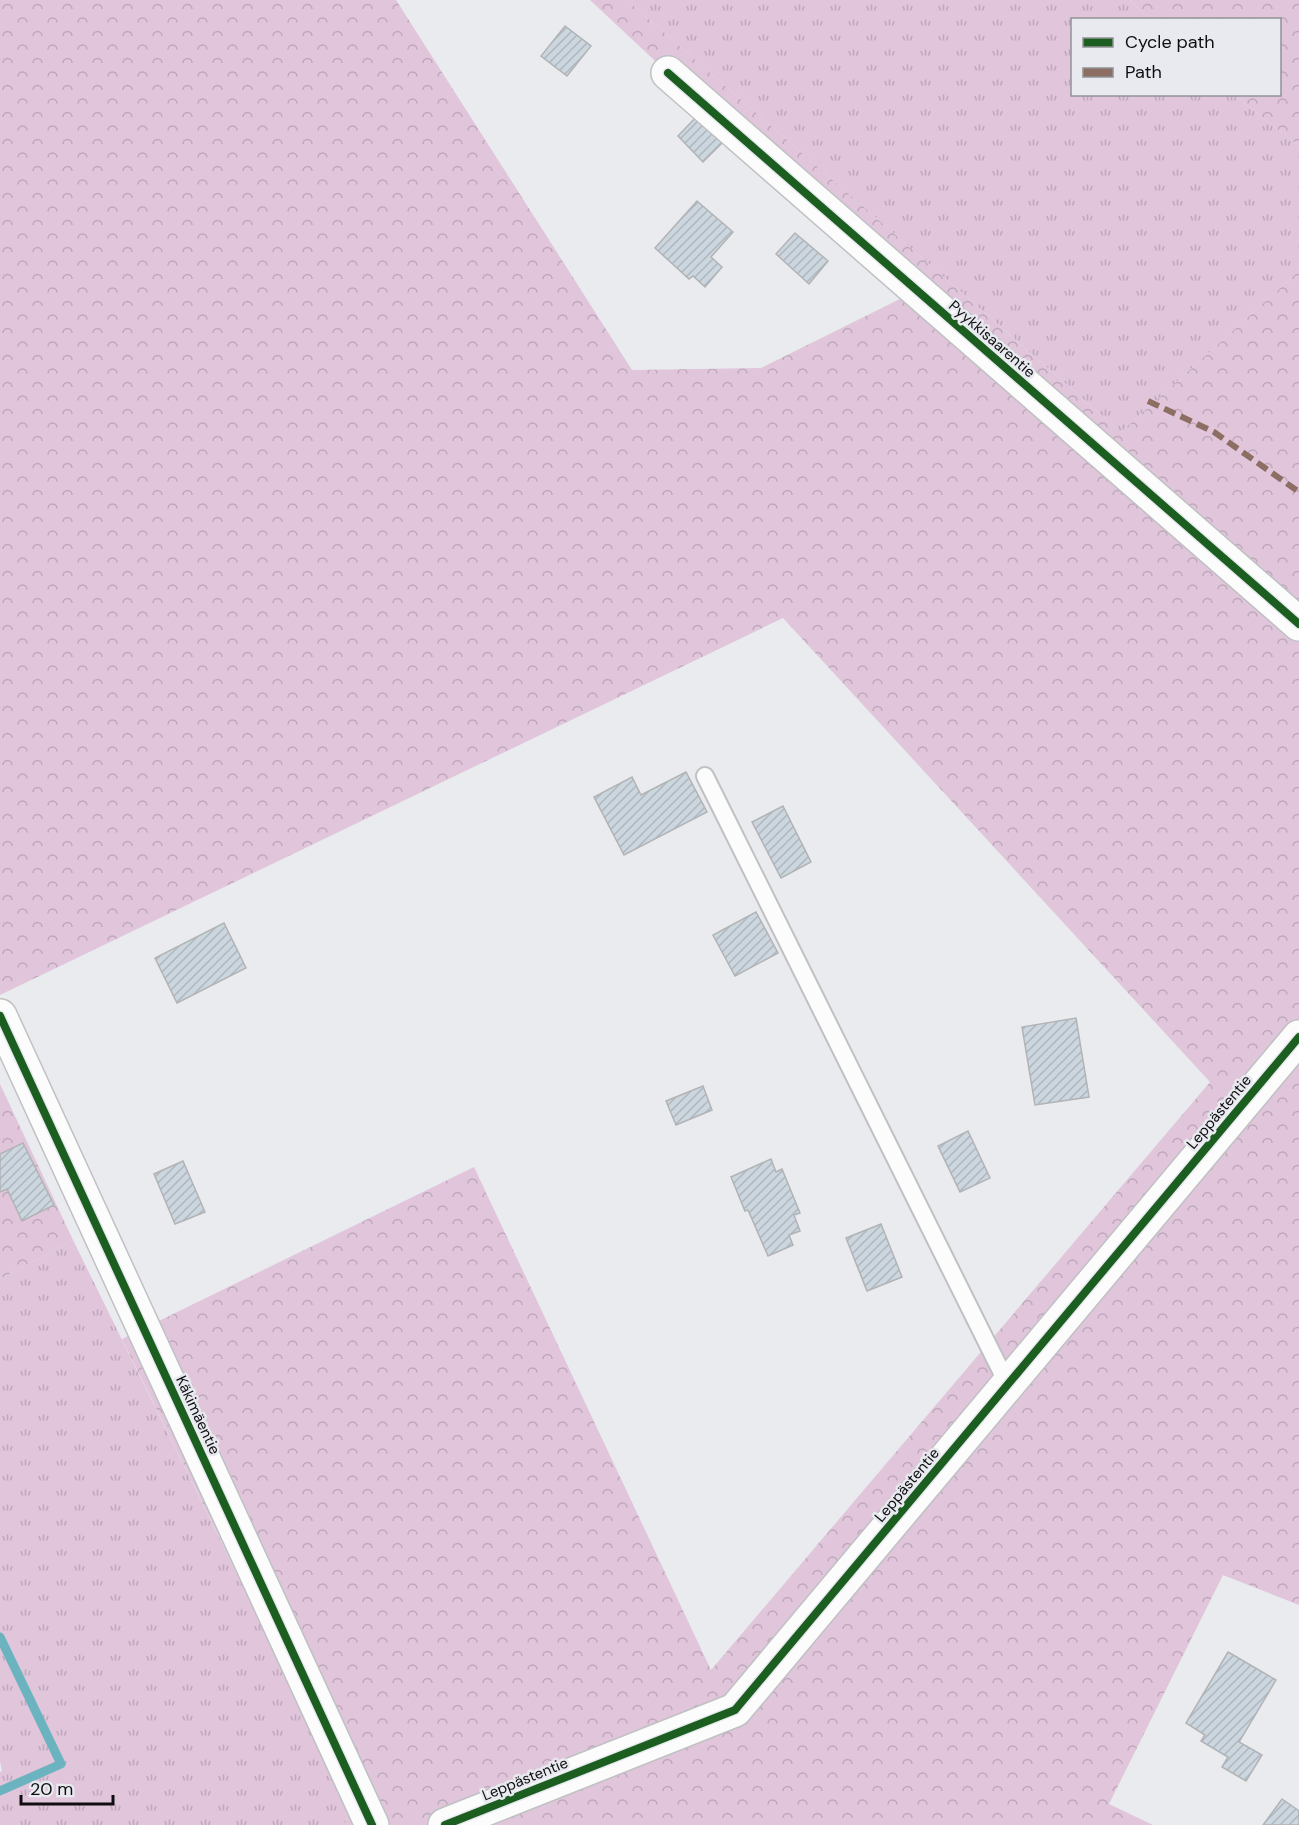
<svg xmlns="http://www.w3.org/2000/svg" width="1299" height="1825" font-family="'DM Sans',sans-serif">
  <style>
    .grass { fill: url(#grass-tufts) }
    .forest { fill: url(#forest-crowns) }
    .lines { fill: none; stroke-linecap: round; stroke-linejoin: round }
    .stream { stroke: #6bb4bf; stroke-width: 9 }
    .building { fill: url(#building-hatch); stroke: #b1b3b5; stroke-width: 1.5 }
    .service-casing { stroke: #bfc1c3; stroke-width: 20 }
    .minor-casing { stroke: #bfc1c3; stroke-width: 36 }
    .service { stroke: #fcfcfc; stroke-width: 16 }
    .minor { stroke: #fcfcfc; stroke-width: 33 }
    .quiet { stroke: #8d6e63; stroke-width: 6; stroke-dasharray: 12 6; stroke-linecap: butt }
    .cycleway-casing { stroke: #e8eaef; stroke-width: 11 }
    .cycleway { stroke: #1b5e20; stroke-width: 8 }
    .labels { text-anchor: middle; stroke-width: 5; stroke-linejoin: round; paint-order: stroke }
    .street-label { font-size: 15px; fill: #0e0e10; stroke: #e8eaef }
  </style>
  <defs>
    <pattern id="grass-tufts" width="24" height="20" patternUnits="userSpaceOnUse" patternTransform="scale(1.5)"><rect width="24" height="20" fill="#e0c5db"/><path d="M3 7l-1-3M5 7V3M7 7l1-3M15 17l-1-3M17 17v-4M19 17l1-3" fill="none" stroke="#bfa8bb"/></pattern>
    <pattern id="forest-crowns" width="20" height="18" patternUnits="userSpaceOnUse" patternTransform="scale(1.5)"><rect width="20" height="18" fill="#e0c5db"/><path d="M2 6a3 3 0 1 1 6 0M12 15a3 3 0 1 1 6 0" fill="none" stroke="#bfa8bb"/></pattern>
    <pattern id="building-hatch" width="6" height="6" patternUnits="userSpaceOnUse" patternTransform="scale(1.5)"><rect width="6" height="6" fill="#ccd6df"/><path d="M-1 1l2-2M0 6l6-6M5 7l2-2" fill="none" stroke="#aeb6be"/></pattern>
  </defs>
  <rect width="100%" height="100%" fill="#e9ebee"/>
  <!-- grass -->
  <path class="grass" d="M627 0H1130L1149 19 1072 20V94L1234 95 1299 146V271L1121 432Z
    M73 1240 350 1804 345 1825H0V1772L2 1771 0 1761V1279Z"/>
  <!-- forest -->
  <path class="forest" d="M0 0H396L632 370 761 368 916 291 668 73 590 0H627L1121 432 1299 271V1605L1223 1575 1109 1804 1153 1825H345L350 1804 122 1339 474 1167 711 1670 1210 1082 783 618 0 995Z
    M1130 0H1299V146L1234 95 1280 94V20L1149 19Z
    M0 1084 73 1240 0 1279Z"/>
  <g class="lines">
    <!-- stream -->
    <path class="stream" d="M0 1637 61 1764 0 1791"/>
  </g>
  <!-- building -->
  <path class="building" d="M565 26 591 46 567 76 541 56Z
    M699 114 725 140 703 162 678 136Z
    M697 201 733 232 711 257 722 267 705 287 693 276 689 279 655 248Z
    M795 233 828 261 809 284 776 254Z
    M686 772 707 812 624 855 594 797 632 777 641 795Z
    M783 806 811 862 781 878 752 822Z
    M756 912 778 953 735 976 713 935Z
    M224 923 246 968 177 1003 155 958Z
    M1076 1018 1089 1097 1035 1105 1022 1027Z
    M703 1086 712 1110 676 1125 666 1101Z
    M968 1131 990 1178 960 1192 938 1146Z
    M23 1143 54 1205 22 1221 7 1189 0 1192V1154Z
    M771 1159 776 1172 782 1169 800 1213 794 1215 800 1231 789 1235 793 1245 768 1256 748 1210 745 1211 731 1177Z
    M183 1161 205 1212 175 1224 154 1174Z
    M881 1224 902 1277 867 1291 846 1238Z
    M1228 1652 1276 1680 1239 1742 1262 1755 1246 1781 1222 1767 1228 1757 1201 1741 1205 1735 1186 1723Z
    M1282 1799 1299 1811V1825H1263Z"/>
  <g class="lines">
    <!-- service casing -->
    <g class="service-casing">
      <path id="service" d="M705 776 1008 1385"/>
    </g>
    <!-- minor casing -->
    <g class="minor-casing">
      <path id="minor" d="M668 73 1299 624
        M0 1016 372 1825
        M445 1825 735 1710 1299 1037"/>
    </g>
    <!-- service -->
    <use href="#service" class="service"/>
    <!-- minor -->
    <use href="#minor" class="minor"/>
    <!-- quiet -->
    <path class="quiet" d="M1148 401 1214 432 1299 492"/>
    <!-- cycleway casing -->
    <g class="cycleway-casing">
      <path id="cycleway" d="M668 73 1299 624
        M0 1016 372 1825
        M445 1825 735 1710 1299 1037"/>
    </g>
    <!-- cycleway -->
    <use href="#cycleway" class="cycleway"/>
  </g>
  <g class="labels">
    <!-- street labels -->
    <g class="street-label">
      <text transform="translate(992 339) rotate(41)" y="5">Pyykkisaarentie</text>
      <text transform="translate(1219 1112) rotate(-50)" y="5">Leppästentie</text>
      <text transform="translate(198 1415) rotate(65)" y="5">Käkimäentie</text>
      <text transform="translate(907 1485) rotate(-50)" y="5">Leppästentie</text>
      <text transform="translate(525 1779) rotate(-22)" y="5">Leppästentie</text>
    </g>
  </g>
  <!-- legend -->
  <rect x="1071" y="18" width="210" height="78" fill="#e8eaef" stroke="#919296" stroke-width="1.5"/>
  <rect x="1083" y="38" width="30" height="9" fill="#1b5e20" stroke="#919296" stroke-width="1.5"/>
  <text x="1125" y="48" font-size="18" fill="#0e0e10">Cycle path</text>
  <rect x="1083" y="68" width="30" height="9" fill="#8d6e63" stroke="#919296" stroke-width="1.5"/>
  <text x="1125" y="78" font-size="18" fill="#0e0e10">Path</text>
  <!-- scale -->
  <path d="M21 1795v9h92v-9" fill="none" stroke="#0e0e10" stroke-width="3"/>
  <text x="30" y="1795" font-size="18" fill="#0e0e10" stroke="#e8eaef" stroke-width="4.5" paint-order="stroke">20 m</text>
</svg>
